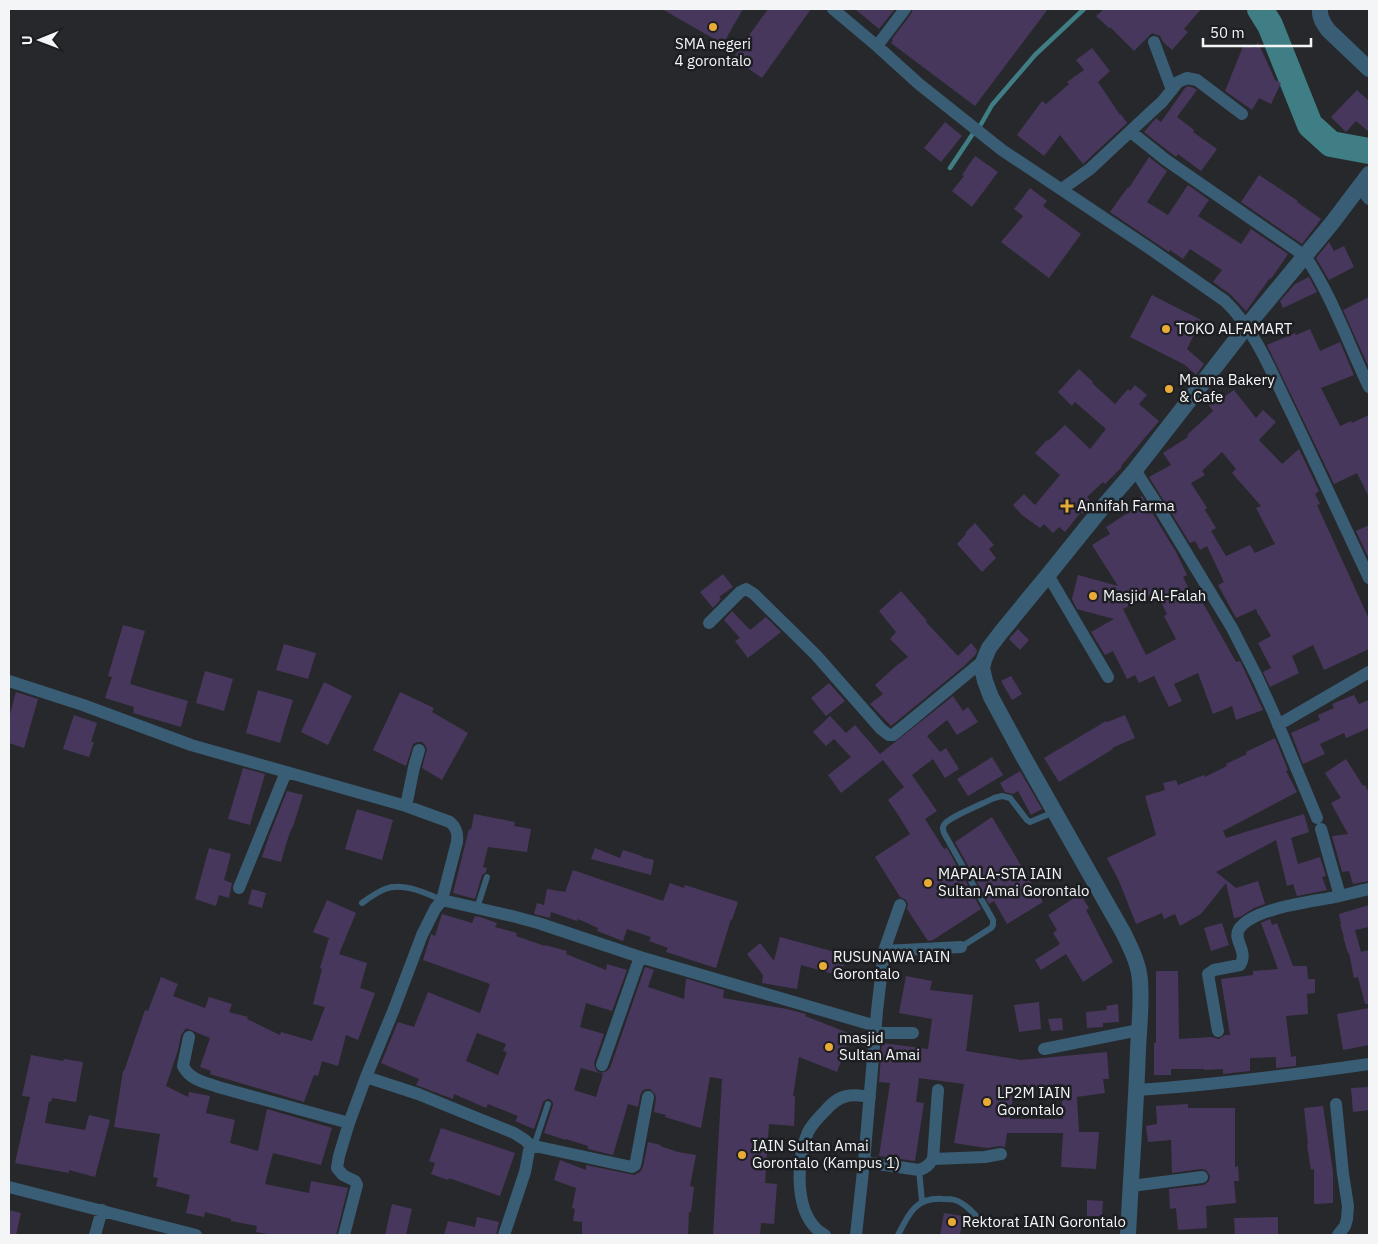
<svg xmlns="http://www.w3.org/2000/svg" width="1378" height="1244" font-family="'IBM Plex Sans',sans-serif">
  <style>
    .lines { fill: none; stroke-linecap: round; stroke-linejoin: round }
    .stream { stroke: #407e85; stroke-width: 4.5 }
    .river { stroke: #407e85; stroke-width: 26 }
    .building { fill: #48375c; fill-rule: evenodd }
    .service { stroke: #395d74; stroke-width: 6 }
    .minor { stroke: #395d74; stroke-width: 12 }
    .tertiary { stroke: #395d74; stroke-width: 16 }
    .poi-dot { fill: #e9ab38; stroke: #1d1e22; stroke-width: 2 }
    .labels { text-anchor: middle; stroke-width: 5; stroke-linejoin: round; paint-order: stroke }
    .poi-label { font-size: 15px; fill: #f4f5f7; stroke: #1d1e22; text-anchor: start }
  </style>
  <rect width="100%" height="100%" fill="#27282b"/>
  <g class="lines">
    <!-- stream -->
    <path class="stream" d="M950 168 972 135 980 126 992 105 1035 55 1084 9"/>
    <!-- river -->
    <path class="river" d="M1260 9 1270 25 1310 125 1331 144 1369 151"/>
  </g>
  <!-- building -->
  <path class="building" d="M662 9H743L723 44Z
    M768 9H811L762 78 733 58Z
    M855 9H895L879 29Z
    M913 9H1048L975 106 891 43 893 40 892 39 911 14Z
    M1104 9H1201L1184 29 1188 32 1172 50 1163 42 1160 36 1152 33 1134 51 1110 27 1109 28 1096 16Z
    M1258 42 1275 80 1281 83 1271 104 1259 98 1252 110 1225 91 1244 44 1255 48Z
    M1092 48 1110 71 1098 82 1120 115 1121 114 1127 123 1083 164 1060 135 1044 156 1017 135 1042 101 1046 104 1069 84 1067 82 1084 70 1076 60Z
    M1188 86 1194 88 1197 90 1177 117 1194 130 1193 132 1217 149 1201 171 1178 154 1176 157 1144 132 1156 118 1161 122 1185 88Z
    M1357 90 1369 101V132L1356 121 1346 132 1331 117Z
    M945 122 962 136 941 162 924 148Z
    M975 156 998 172 972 207 952 191 964 176 962 175Z
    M1149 157 1167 171 1147 202 1168 215 1188 185 1209 200 1198 216 1241 244 1251 229 1288 254 1271 279 1270 278 1246 311 1230 294 1213 282 1222 270 1190 249 1183 259 1170 250 1169 252 1110 212 1128 187 1129 188Z
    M1259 175 1298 201 1297 202 1321 219 1302 244 1241 202Z
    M1030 188 1047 201 1043 206 1081 234 1049 278 1001 242 1023 216 1014 209Z
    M1329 242 1334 251 1344 246 1354 267 1329 280 1316 258Z
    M1309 277 1317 292 1283 308 1280 301 1295 284Z
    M1152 295 1201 320 1187 349 1204 364 1196 375 1185 365 1130 337Z
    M1369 297V368L1343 310Z
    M1310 329 1320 351 1340 342 1354 375 1321 388 1340 426 1351 421 1352 423 1369 415V497L1357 473 1334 484 1267 345 1295 333 1296 335Z
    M1079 369 1093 382 1092 383 1115 404 1128 389 1130 391 1135 385 1147 395 1139 404 1159 421 1121 466 1122 467 1105 484 1103 482 1087 497 1093 503 1090 507 1083 514 1081 512 1065 532 1059 527 1053 533 1044 524 1040 528 1022 515 1013 505 1024 494 1035 505 1060 475 1035 453 1047 440 1048 441 1065 425 1090 449 1106 429 1075 402 1072 406 1058 392Z
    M1211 389 1219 400 1234 390 1256 418 1263 410 1276 422 1259 440 1282 464 1299 449 1319 491 1315 494 1320 504 1317 505 1369 619V649L1324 670 1313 645 1292 656 1299 673 1270 687 1263 672 1271 668 1258 643 1271 636 1259 615H1258L1256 609 1236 618 1218 585 1224 582 1207 546 1200 550 1195 541 1190 543 1149 477 1171 465 1163 453 1188 437 1187 435 1213 411 1204 398ZM1222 452 1236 469 1232 473 1261 506 1256 508 1275 544 1255 553 1250 545 1226 556 1211 531 1216 528 1205 510 1207 508 1191 483 1205 475 1202 471Z
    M1142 496 1176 552 1187 575 1183 577 1195 601 1200 598 1236 662 1240 661 1263 710 1236 720 1232 706 1213 714 1198 673 1174 684 1182 701 1169 707 1154 676 1139 683 1135 675 1127 679 1113 651 1105 655 1091 632 1114 619 1077 609 1072 599 1078 575 1118 586 1092 545 1110 534 1106 527 1137 507 1134 501ZM1156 592 1167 614 1164 616 1176 639 1146 655 1123 609Z
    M975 523 994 545 989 549 996 558 982 572 957 544 966 534 965 533Z
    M1369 525V559L1356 531Z
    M723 574 733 587 719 597 721 599 713 608 700 592Z
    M901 591 927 621 926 622 958 656 971 643 977 650 976 654 963 667 891 726 870 704 883 694 875 685 896 666 908 657 890 639 896 632 879 611Z
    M732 611 750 630 766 617 781 632 748 658 735 641 740 638 724 620Z
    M123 625 145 631 130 684 188 701 181 727 133 713 134 707 105 698 112 677 108 676Z
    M1018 629 1029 640 1020 650 1009 639Z
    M284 644 316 653 308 679 276 670Z
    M205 671 233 679 224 711 196 703Z
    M1011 676 1022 694 1012 700 1001 681Z
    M324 682 352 696 328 745 301 732Z
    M829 683 845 701 826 716 811 698Z
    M258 690 293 700 280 743 246 733Z
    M16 692 38 699 24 748 9 743V718Z
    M400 692 434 708 432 712 468 733 442 780 422 768 427 749 425 745 422 742H417L413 744 406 766 373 750Z
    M1354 695 1359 704 1369 700V728L1346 738 1344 733 1320 744 1325 754 1303 764 1291 733 1320 720 1318 715 1334 708 1332 704Z
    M953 696 963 711 968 707 978 722 957 735 947 720 927 736 940 752 946 748 959 769 945 778 933 759 912 775 937 811 925 819 944 849 947 848 981 909 933 940 928 941 907 909 908 904 906 900 900 897 875 857 910 834 897 813 888 800 904 787 883 760 841 793 828 775 851 757 834 739 826 746 813 732 830 716 846 733 855 725 880 754Z
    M74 715 97 723 91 742H94L89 757 63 749Z
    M1125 715 1135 738 1112 748 1113 749 1059 782 1044 758 1106 721 1107 722Z
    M1275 738 1288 770 1286 771 1297 792 1223 831 1226 838 1304 814 1309 832 1291 838 1298 864 1320 857 1326 876 1322 877 1327 890 1297 896 1293 884 1287 886 1276 840 1216 872 1236 888 1258 881 1265 904 1254 908 1240 917 1234 918 1226 883 1201 914 1180 926 1175 914 1164 919 1162 913 1136 924 1119 881 1107 858 1156 835 1145 796 1165 790 1163 783 1176 780 1178 785 1204 775 1205 777 1227 766 1226 764 1247 754 1246 752Z
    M992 757 1003 775 968 796 957 779Z
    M1346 759 1363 786 1365 785 1369 793V881L1353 884 1349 871 1342 872 1332 836 1348 834 1331 803 1341 798 1325 773Z
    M243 768 265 774 250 825 228 819Z
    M1020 771 1042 809 1031 815 1018 791 1013 794 1005 792 1000 783Z
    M287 791 303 795 293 827H292L287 841 281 862 262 857 269 836Z
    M357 809 393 820 382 860 345 849Z
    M474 814 515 822 514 826 531 829 527 852 488 847 483 867 487 868 486 872 482 875 475 899 453 893 469 829 471 830Z
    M992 817 1043 902 1007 924 994 901 989 904 955 842Z
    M209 848 231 854 224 880 232 883 229 898 219 895 216 906 195 899Z
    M595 848 620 858 623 850 642 856V857L654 860 651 875 591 859Z
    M573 870 663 901 670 883 684 888 685 885 738 902 732 920 731 919 716 968 666 952 668 948 649 941 651 937 627 929 623 941 597 931 598 928 578 919 577 921 551 912 550 918 534 914 537 903 544 905 547 889 565 892Z
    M252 889 266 893 262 908 248 904Z
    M1080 894 1089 908 1086 910 1113 962 1083 982 1066 954 1041 970 1035 960 1060 944 1053 933 1057 930 1048 915Z
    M327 900 356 913 339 954 367 963 360 988 375 993 358 1040 346 1035 338 1066 322 1061 318 1076 314 1075 304 1102 210 1074 211 1071 200 1067 210 1038 186 1028 181 1035 178 1050 166 1086 188 1097 189 1092 210 1096 206 1113 235 1120 230 1143 258 1151 267 1109 332 1128 321 1165 273 1153 265 1184 309 1193 311 1181 348 1188 336 1235H274L256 1232 257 1226 231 1221V1219L205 1212 204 1217 186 1213 190 1195 156 1186 158 1178 153 1177 160 1134 114 1127 123 1071H124L145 1010 148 1011 161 977 178 984 173 996 205 1008 209 997 232 1004 229 1012 248 1017 247 1019 280 1035 281 1032 312 1041 325 1007 313 1004 322 969 320 968 329 938 313 932Z
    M1369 905V927L1355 930 1361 952 1369 950V1004H1365L1358 977 1354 978 1349 953H1348L1343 937H1344L1340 924H1341L1339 914Z
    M442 914 472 923 475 916 480 917 497 923 495 927 517 933 516 936 545 946V945L567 951 566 954 606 970 607 964 627 970 612 1011 586 1003 580 1027 604 1034 594 1063 596 1070 600 1073 607 1071 610 1068 645 967 654 970 648 987 684 999 686 979H688L724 990 723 998 787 1009 806 1014 805 1016 851 1034 837 1072 799 1057 793 1096H795L794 1126 769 1124 765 1183 777 1184 774 1224 761 1223 760 1235H713L722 1079 710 1077 701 1128 665 1117 666 1115 654 1112 656 1098 655 1094 650 1089H646L642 1091 640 1096 638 1107 628 1104 613 1155 588 1149V1146L566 1139V1140L544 1133 553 1105V1103L550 1099H547L543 1102 534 1129 515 1121 518 1116 488 1104 486 1108 454 1094 453 1099 416 1085 419 1079 381 1063 398 1022 414 1027 428 992 480 1013 490 984 423 960 431 934 435 936ZM477 1033 506 1044 503 1051 507 1052 498 1075 466 1061ZM581 1068 603 1074 596 1097 574 1090Z
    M1270 919 1272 925 1277 923 1293 966H1307L1308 979H1315V993L1307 994 1308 1014 1286 1016 1291 1057 1296 1056V1066L1276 1068V1057L1250 1058V1071L1223 1074V1069L1204 1070V1069H1171V1075H1154V1043H1156V971H1178L1179 1039 1212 1037 1219 1039 1225 1035H1230L1221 979 1253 975V971L1278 969 1261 923Z
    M1222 923 1229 945 1211 951 1204 928Z
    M780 937 846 955 841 976 801 965 797 989 762 983 763 975 747 954 760 943 774 961Z
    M906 976 932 981 930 990 973 995 966 1051 1021 1060 1107 1052 1109 1079H1103L1105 1093 1077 1097 1079 1132H1099L1096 1169 1061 1167 1063 1133H1007L1005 1147 1000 1146 987 1148 954 1143 964 1084 919 1078 916 1102 924 1103 915 1161 879 1156 890 1083 879 1082 882 1043 928 1049 932 1019 899 1013ZM1061 1084 1063 1119H1010L1014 1089Z
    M1039 1002 1041 1029 1019 1032 1014 1005Z
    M1118 1004 1119 1022 1103 1023V1027L1087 1028 1086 1012 1107 1010 1106 1006Z
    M1369 1008V1045L1343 1050 1337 1014Z
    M1062 1018 1063 1030 1051 1031 1048 1019Z
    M31 1055 63 1061 64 1059 83 1062 76 1102 52 1098 51 1102 49 1101 45 1123 85 1130 89 1115 110 1120 95 1177 69 1170V1173L15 1163 30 1097 22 1096Z
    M1369 1087V1110L1353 1112 1351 1088Z
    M1188 1104V1108H1235V1167L1238 1166 1239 1181H1234L1236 1203 1206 1206 1207 1228 1178 1230 1176 1208 1170 1209 1169 1189 1204 1185 1209 1181 1210 1176 1206 1170 1201 1169 1172 1173 1171 1140 1148 1142 1146 1126 1157 1124 1156 1106Z
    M1323 1106 1333 1172V1203L1314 1204V1169L1311 1170 1307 1145 1308 1144 1304 1108Z
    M441 1128 515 1153 500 1196 449 1178 448 1180 431 1174 435 1163 429 1161Z
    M648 1142 661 1145 660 1146 678 1152 696 1155 690 1186 694 1187 691 1212H689L688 1235H582V1222L573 1221 575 1209 572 1208 576 1188 554 1180 560 1160 586 1170V1165L634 1175 640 1172 643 1167Z
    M1087 1200 1103 1201 1102 1216H1087Z
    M392 1204 412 1209 406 1235H385Z
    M9 1210 21 1213 16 1235H9Z
    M944 1213 963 1216 960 1235H940Z
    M477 1217 499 1222 496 1235H444L448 1221 475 1227Z
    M1278 1217V1235H1235L1234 1218Z"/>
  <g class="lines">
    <!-- service -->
    <path class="service" d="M362 903C369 898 377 892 385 889 403 882 425 893 442 900
      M477 908 487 877
      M961 947 991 928 993 925V920L944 833C943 829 942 828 944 825 947 818 985 803 994 798L1002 796 1010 798 1027 820 1030 822 1054 812
      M534 1146 548 1104
      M919 1170 922 1201
      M898 1235C909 1213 916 1197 943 1199 947 1199 952 1199 955 1200 967 1204 977 1217 985 1226"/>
    <!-- minor -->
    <path class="minor" d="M833 9 877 46 919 84 1002 150 1149 248 1225 301C1255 330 1271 371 1289 408 1316 464 1342 521 1369 578
      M1154 42 1172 90
      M877 46 905 9
      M1131 132 1166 160 1305 256C1332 296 1348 343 1369 387
      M1359 187 1369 199
      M1062 189 1090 169 1152 111 1162 102 1178 82 1187 78 1197 80 1242 114
      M1135 470 1158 506 1232 628 1257 677 1273 712 1317 818
      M1048 575 1108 677
      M709 623 740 592 746 589 754 594 816 655 881 729 889 735H893L909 722 984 660
      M9 681 83 705 191 745 406 806 450 822C457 828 458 834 457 842L442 900 435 909 422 935 394 1009 366 1077 349 1123 339 1156 337 1168 343 1175 355 1181 357 1185 344 1235
      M1278 725 1369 672
      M406 806 414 767 419 750
      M1321 829 1340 896
      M239 888 286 772
      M442 900 512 916 538 923 640 957 876 1026
      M884 951 961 947
      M1218 1031 1208 974 1214 970 1240 965C1249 951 1232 940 1239 929 1254 907 1314 902 1340 896 1349 894 1359 891 1369 889
      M876 1033H913
      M189 1037 183 1066C190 1080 204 1082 218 1087L349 1123
      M1044 1049 1139 1030
      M602 1065 640 957
      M366 1077 418 1094 514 1133 525 1140 530 1145 525 1172 504 1235
      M1137 1090C1215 1085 1292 1075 1369 1064
      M1336 1104 1343 1174 1348 1206 1347 1219 1345 1226 1338 1235
      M530 1145 632 1167 635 1165 636 1161 648 1097
      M933 1159 985 1157 1001 1154
      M864 1162 919 1170C926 1168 929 1165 933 1159L938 1090
      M1131 1186 1202 1177
      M9 1187 196 1235
      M95 1235 102 1210
      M825 1235C821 1233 816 1229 813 1225 795 1203 797 1157 808 1132 812 1124 819 1117 825 1111 831 1104 837 1098 847 1096 854 1094 862 1096 870 1097
      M856 1235 864 1162 877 1011 884 951 900 905"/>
    <!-- tertiary -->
    <path class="tertiary" d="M1320 9C1319 17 1323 23 1328 30L1369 69
      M1128 1235C1131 1173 1136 1111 1138 1049 1139 1027 1142 1004 1140 981 1139 964 1131 949 1124 934L1023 756 991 697 985 681 982 668 984 660 989 648 1002 631 1048 575 1102 508 1135 470 1246 327 1332 223 1369 174"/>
  </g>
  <!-- markers -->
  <g class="poi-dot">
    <circle cx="713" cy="27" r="5"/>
    <circle cx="1166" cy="329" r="5"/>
    <circle cx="1169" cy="389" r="5"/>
    <path d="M1064.5 498.5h5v5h5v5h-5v5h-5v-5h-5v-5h5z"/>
    <circle cx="1093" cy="596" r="5"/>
    <circle cx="928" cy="883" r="5"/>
    <circle cx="823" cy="966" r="5"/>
    <circle cx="829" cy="1047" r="5"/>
    <circle cx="987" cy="1102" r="5"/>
    <circle cx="742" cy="1155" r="5"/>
    <circle cx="952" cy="1222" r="5"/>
  </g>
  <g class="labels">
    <!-- poi labels -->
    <g class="poi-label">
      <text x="713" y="49" text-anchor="middle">SMA negeri<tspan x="713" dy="17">4 gorontalo</tspan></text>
      <text x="1176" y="334">TOKO ALFAMART</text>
      <text x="1179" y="385">Manna Bakery<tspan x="1179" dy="17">&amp; Cafe</tspan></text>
      <text x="1077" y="511">Annifah Farma</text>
      <text x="1103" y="601">Masjid Al-Falah</text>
      <text x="938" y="879">MAPALA-STA IAIN<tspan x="938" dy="17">Sultan Amai Gorontalo</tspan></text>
      <text x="833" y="962">RUSUNAWA IAIN<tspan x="833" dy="17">Gorontalo</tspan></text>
      <text x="839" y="1043">masjid<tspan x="839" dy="17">Sultan Amai</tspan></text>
      <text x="997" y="1098">LP2M IAIN<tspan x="997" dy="17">Gorontalo</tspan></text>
      <text x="752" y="1151">IAIN Sultan Amai<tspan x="752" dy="17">Gorontalo (Kampus 1)</tspan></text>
      <text x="962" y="1227">Rektorat IAIN Gorontalo</text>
    </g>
  </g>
  <!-- border -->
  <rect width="1378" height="1244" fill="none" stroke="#f4f5f7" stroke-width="20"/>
  <!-- north arrow -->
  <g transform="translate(40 40) rotate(269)" stroke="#1d1e22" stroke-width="4" paint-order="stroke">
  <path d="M0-4L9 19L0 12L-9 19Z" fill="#f4f5f7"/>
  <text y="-8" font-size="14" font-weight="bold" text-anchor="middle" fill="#f4f5f7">U</text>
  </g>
  <!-- scale -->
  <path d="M1203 38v8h108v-8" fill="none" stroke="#f4f5f7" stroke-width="2.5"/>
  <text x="1210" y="38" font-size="15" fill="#f4f5f7" stroke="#1d1e22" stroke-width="4" paint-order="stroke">50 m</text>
</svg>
